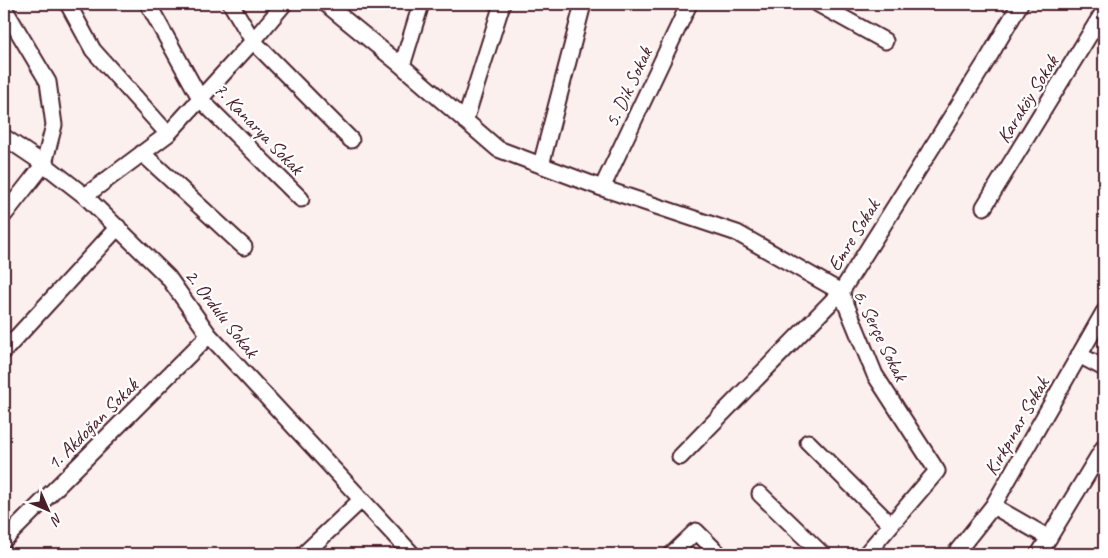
<svg xmlns="http://www.w3.org/2000/svg" width="1108" height="558" font-family="Caveat,sans-serif">
  <style>
    .lines { fill: none; stroke-linecap: round; stroke-linejoin: round }
    .street-casing { stroke: #4a1f2b; stroke-width: 19 }
    .street { stroke: #fff; stroke-width: 15 }
    .labels { text-anchor: middle; stroke-width: 4.5; stroke-linejoin: round; paint-order: stroke }
    .street-label { font-size: 20px; fill: #4a1f2b; stroke: #fff }
  </style>
  <rect width="100%" height="100%" fill="#fcf0ee"/>
  <filter id="ink" filterUnits="userSpaceOnUse"><feTurbulence type="fractalNoise" baseFrequency=".02" numOctaves="2"/><feDisplacementMap in="SourceGraphic" scale="10" xChannelSelector="R" yChannelSelector="G"/><feConvolveMatrix kernelMatrix="1 2 1 2 8 2 1 2 1" color-interpolation-filters="sRGB"/></filter>
  <g filter="url(#ink)">
    <g class="lines">
      <!-- street casing -->
      <g class="street-casing">
        <path id="street" d="M68 4 93 50 168 134
          M148 4 201 100 301 199
          M231 4 253 41 351 140
          M326 4 402 66 498 149 602 188 737 233 841 292 875 375 937 471 866 554
          M818 4 885 41
          M4 8 48 82 54 125 44 164 4 215
          M402 66 421 4
          M465 121 502 4
          M4 137 44 164 85 196 168 277 209 335 412 554
          M142 153 244 247
          M541 165 583 4
          M602 188 689 4
          M85 196 168 134 253 41 284 4
          M984 207 1104 11
          M4 351 118 227
          M1079 355 1104 368
          M808 442 891 525
          M680 457 841 292 989 57 1020 4
          M760 494 822 554
          M993 506 1049 538
          M4 540 209 335
          M304 554 361 500
          M672 554 696 531 719 554
          M955 554 993 506 1104 312
          M1039 554 1104 447"/>
      </g>
      <!-- street -->
      <use href="#street" class="street"/>
    </g>
  </g>
  <g class="labels">
    <!-- street labels -->
    <g class="street-label">
      <text transform="translate(628 87) rotate(-65)" y="7">5. Dik Sokak</text>
      <text transform="translate(1027 99) rotate(-58)" y="7">Karaköy Sokak</text>
      <text transform="translate(259 128) rotate(46)" y="7">7. Kanarya Sokak</text>
      <text transform="translate(853 235) rotate(-58)" y="7">Emre Sokak</text>
      <text transform="translate(222 313) rotate(52)" y="7">2. Ordulu Sokak</text>
      <text transform="translate(881 335) rotate(64)" y="7">6. Serçe Sokak</text>
      <text transform="translate(92 424) rotate(-45)" y="7">1. Akdoğan Sokak</text>
      <text transform="translate(1016 426) rotate(-60)" y="7">Kırkpınar Sokak</text>
    </g>
  </g>
  <!-- margin -->
  <rect width="1108" height="558" fill="none" stroke="#fff" stroke-width="20"/>
  <rect x="10" y="10" width="1088" height="538" fill="none" stroke="#4a1f2b" stroke-width="2" filter="url(#ink)"/>
  <!-- north arrow -->
  <g transform="translate(48 510) rotate(135)" stroke="#ffffff" stroke-width="4" paint-order="stroke">
  <path d="M0-4L9 19L0 12L-9 19Z" fill="#4a1f2b"/>
  <text y="-8" font-size="14" font-weight="bold" text-anchor="middle" fill="#4a1f2b">N</text>
  </g>
</svg>
